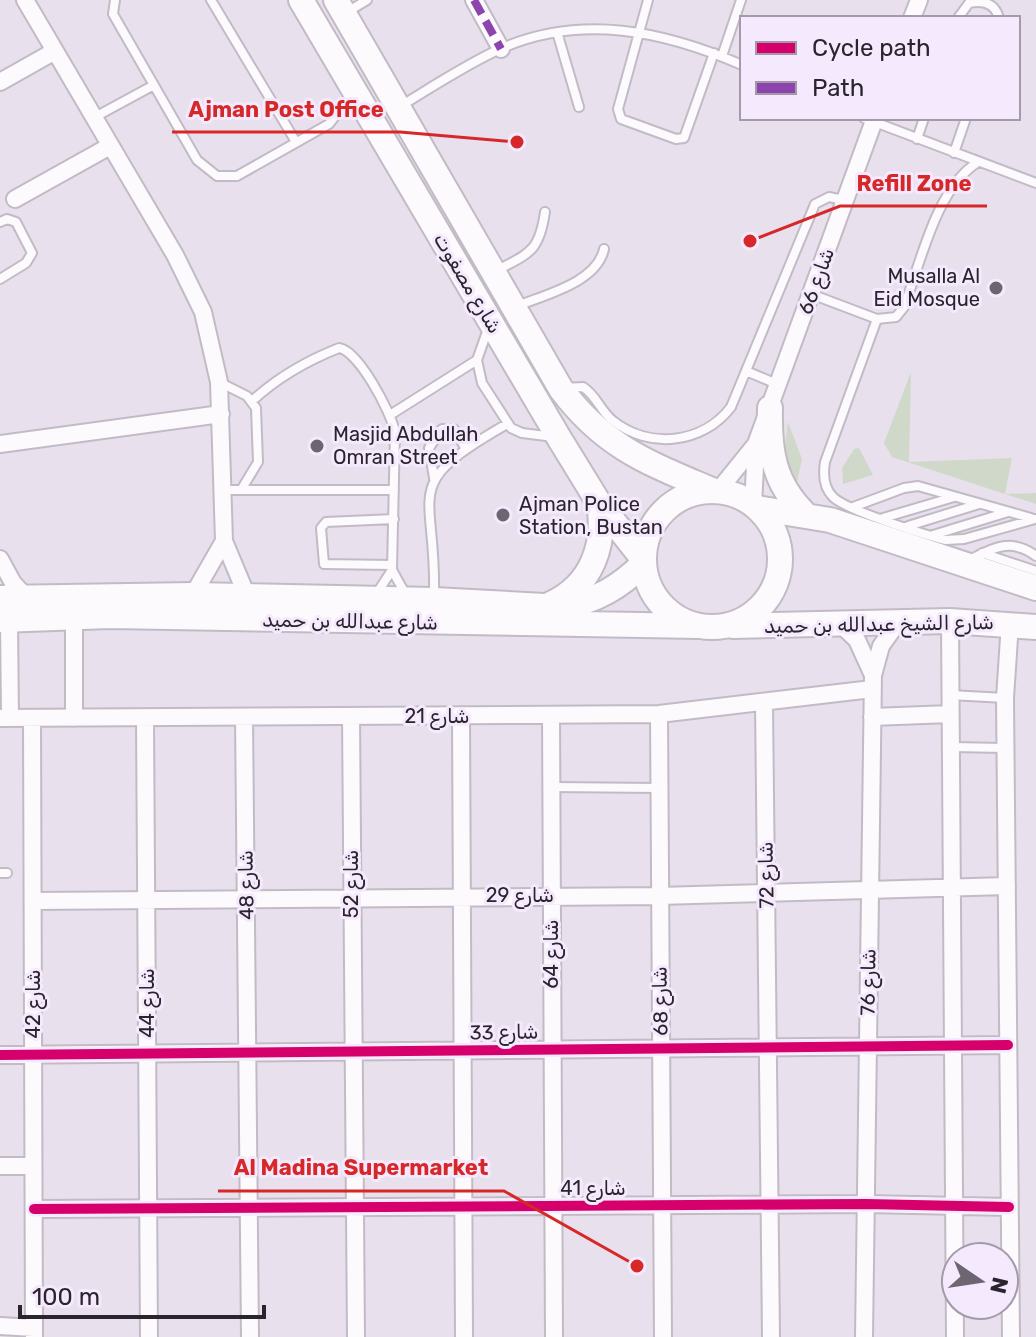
<svg xmlns="http://www.w3.org/2000/svg" width="1036" height="1337" font-family="Rubik,Cairo,sans-serif">
  <style>
    .green { fill: #d0d8c9 }
    .lines { fill: none; stroke-linecap: round; stroke-linejoin: round }
    .lane-casing { stroke: #c2bbc6; stroke-width: 12 }
    .street-casing { stroke: #c2bbc6; stroke-width: 20 }
    .secondary-casing { stroke: #c2bbc6; stroke-width: 28 }
    .lane { stroke: #fcfafc; stroke-width: 8 }
    .street { stroke: #fcfafc; stroke-width: 16 }
    .secondary { stroke: #fcfafc; stroke-width: 24 }
    .quiet { stroke: #8e44ad; stroke-width: 8; stroke-dasharray: 16 8; stroke-linecap: butt }
    .cycleway-casing { stroke: #f5e9fd; stroke-width: 15 }
    .cycleway { stroke: #d6006c; stroke-width: 10 }
    .poi-dot { fill: #6d6670; stroke: #f5e9fd; stroke-width: 3 }
    .labels { text-anchor: middle; stroke-width: 6; stroke-linejoin: round; paint-order: stroke }
    .poi-label { font-size: 20px; fill: #2a242d; stroke: #f5e9fd; text-anchor: start }
    .street-label { font-size: 20px; fill: #2a242d; stroke: #f5e9fd }
    .leader { fill: none; stroke: #d62828; stroke-width: 3 }
    .callout-dot { fill: #d62828; stroke: #f5e9fd; stroke-width: 3 }
    .callout-label { font-size: 22px; text-anchor: middle; font-weight: bold; fill: #d62828; stroke: #f5e9fd; stroke-width: 6; stroke-linejoin: round; paint-order: stroke }
  </style>
  <rect width="100%" height="100%" fill="#e9e0ed"/>
  <!-- green -->
  <path class="green" d="M911 372 909 462 1012 458 1005 494 1036 493V504L892 457 884 443Z
    M788 422 802 459 797 482 784 454Z
    M859 448 873 475 843 484 842 468 854 449Z"/>
  <g class="lines">
    <!-- lane casing -->
    <g class="lane-casing">
      <path id="lane" d="M115 0 113 14 197 160 217 176H237L329 124 352 94
        M211 0 296 142
        M648 0 618 109 621 119 676 139 684 138 714 53
        M347 12 367 0
        M958 18 969 3C983 0 995 3 999 18
        M557 32 579 107
        M722 56 741 0
        M399 107C432 87 465 65 500 49 581 13 664 31 742 65
        M95 117 154 85
        M864 118 1036 183
        M917 139 924 118
        M954 153 966 118
        M0 222 7 219 16 222 32 253 26 263 0 279
        M494 272C529 253 539 253 545 212
        M811 294 877 319 896 317 904 307C921 262 936 188 978 162
        M515 307C543 295 597 283 604 249
        M877 319 825 462C823 474 823 487 833 497 846 510 925 535 946 540L964 539 1035 519
        M489 326 477 360 482 383 511 428 522 433 554 437
        M746 371 777 384
        M219 382 247 396 256 408 258 462 241 490
        M563 388 583 387C596 395 600 410 612 420 649 450 703 444 731 407L815 204 829 197 844 200
        M252 401C278 377 306 361 339 348 358 350 391 412 395 432L392 570 406 595
        M390 415 477 360
        M434 478 429 448 442 429H454L466 449
        M223 490H394
        M853 507 904 488 918 486 1031 518
        M883 518 954 497
        M908 526 979 504
        M933 535 1008 512
        M982 553 1036 571
        M971 559C994 547 1012 538 1036 556
        M392 565 324 564 321 528 326 522 394 519
        M377 593 392 570
        M434 596C437 488 397 487 507 424
        M950 695 1005 698
        M951 747 1005 748
        M552 787 659 788
        M0 873H7"/>
    </g>
    <!-- street casing -->
    <g class="street-casing">
      <path id="street" d="M25 0 175 255 203 312 219 382 224 541 247 596
        M474 0 501 49
        M912 18 919 0
        M0 82 55 51
        M15 199 110 146
        M0 444 221 414
        M718 491 756 444 875 118
        M753 505 756 447
        M0 559 13 583 25 596
        M193 595 224 541
        M74 616V718
        M9 619 10 718
        M950 621 955 1337
        M838 622 857 640 872 673
        M1010 623 1005 698 1011 1337
        M764 704 771 1337
        M659 714 663 1337
        M551 715 554 1337
        M351 716 356 1337
        M461 716 464 1337
        M244 717 250 1337
        M872 717 950 714
        M0 718 659 714 872 689
        M145 718 149 1337
        M32 719 34 1337
        M33 901 659 896 1007 886
        M0 1055 1008 1045
        M0 1166H33
        M34 1209 866 1204 1009 1207
        M0 1326 34 1328
        M864 1337 873 675 881 646 898 622"/>
    </g>
    <!-- secondary casing -->
    <g class="secondary-casing">
      <path id="secondary" d="M301 0 559 438 599 503 644 560
        M336 0 561 389C605 448 649 463 714 491
        M770 408C769 451 773 483 806 515
        M644 559a68 68 0 1 1 136 0a68 68 0 1 1-136 0Z
        M757 508 830 520 1036 588
        M0 598 193 595 434 600 563 607C596 601 620 587 644 563
        M551 604C592 585 606 545 599 503
        M0 620 110 616 699 626
        M733 626 950 621 1036 627"/>
    </g>
    <!-- lane -->
    <use href="#lane" class="lane"/>
    <!-- street -->
    <use href="#street" class="street"/>
    <!-- secondary -->
    <use href="#secondary" class="secondary"/>
    <!-- quiet -->
    <path class="quiet" d="M474 0 501 49"/>
    <!-- cycleway casing -->
    <g class="cycleway-casing">
      <path id="cycleway" d="M0 1055 1008 1045
        M34 1209 866 1204 1009 1207"/>
    </g>
    <!-- cycleway -->
    <use href="#cycleway" class="cycleway"/>
  </g>
  <!-- markers -->
  <g class="poi-dot">
    <circle cx="996" cy="288" r="8"/>
    <circle cx="317" cy="446" r="8"/>
    <circle cx="503" cy="515" r="8"/>
  </g>
  <g class="labels">
    <!-- poi labels -->
    <g class="poi-label">
      <text x="980" y="283" text-anchor="end">Musalla Al<tspan x="980" dy="23">Eid Mosque</tspan></text>
      <text x="333" y="441">Masjid Abdullah<tspan x="333" dy="23">Omran Street</tspan></text>
      <text x="519" y="511">Ajman Police<tspan x="519" dy="23">Station, Bustan</tspan></text>
    </g>
    <!-- street labels -->
    <g class="street-label">
      <text transform="translate(816 281) rotate(-70)" y="7">شارع 66</text>
      <text transform="translate(468 283) rotate(59)" y="7">شارع مصفوت</text>
      <text transform="translate(350 621) rotate(1)" y="7">شارع عبدالله بن حميد</text>
      <text transform="translate(879 624) rotate(-1)" y="7">شارع الشيخ عبدالله بن حميد</text>
      <text x="437" y="723">شارع 21</text>
      <text transform="translate(766 875) rotate(-91)" y="7">شارع 72</text>
      <text transform="translate(351 884) rotate(-90)" y="7">شارع 52</text>
      <text transform="translate(246 885) rotate(-91)" y="7">شارع 48</text>
      <text x="520" y="902">شارع 29</text>
      <text transform="translate(551 954) rotate(-90)" y="7">شارع 64</text>
      <text transform="translate(868 982) rotate(-89)" y="7">شارع 76</text>
      <text transform="translate(660 1001) rotate(-91)" y="7">شارع 68</text>
      <text transform="translate(147 1003) rotate(-90)" y="7">شارع 44</text>
      <text transform="translate(33 1004) rotate(-90)" y="7">شارع 42</text>
      <text transform="translate(504 1032) rotate(-1)" y="7">شارع 33</text>
      <text x="593" y="1195">شارع 41</text>
    </g>
  </g>
  <!-- callouts -->
  <path class="leader" d="M517 142L400 132H172M750 241L840 206H987M637 1266L504 1191H218"/>
  <g class="callout-dot">
    <circle cx="517" cy="142" r="8"/>
    <circle cx="750" cy="241" r="8"/>
    <circle cx="637" cy="1266" r="8"/>
  </g>
  <g class="callout-label">
    <text x="286" y="117">Ajman Post Office</text>
    <text x="914" y="191">Refill Zone</text>
    <text x="361" y="1175">Al Madina Supermarket</text>
  </g>
  <!-- legend -->
  <rect x="740" y="16" width="280" height="104" fill="#f5e9fd" stroke="#a49aaa" stroke-width="2"/>
  <rect x="756" y="42" width="40" height="12" fill="#d6006c" stroke="#a49aaa" stroke-width="2"/>
  <text x="812" y="56" font-size="24" fill="#2a242d">Cycle path</text>
  <rect x="756" y="82" width="40" height="12" fill="#8e44ad" stroke="#a49aaa" stroke-width="2"/>
  <text x="812" y="96" font-size="24" fill="#2a242d">Path</text>
  <!-- north arrow -->
  <g transform="translate(980 1281) rotate(103)"><circle r="38" fill="#f5e9fd" stroke="#a49aaa" stroke-width="2"/>
  <path d="M0-6L14 30L0 20L-14 30Z" fill="#6d6670"/>
  <text y="-12" font-size="22" font-weight="bold" text-anchor="middle" fill="#2a242d">N</text>
  </g>
  <!-- scale -->
  <path d="M20 1305v12h244v-12" fill="none" stroke="#2a242d" stroke-width="4"/>
  <text x="32" y="1305" font-size="24" fill="#2a242d" stroke="#f5e9fd" stroke-width="6" paint-order="stroke">100 m</text>
</svg>
